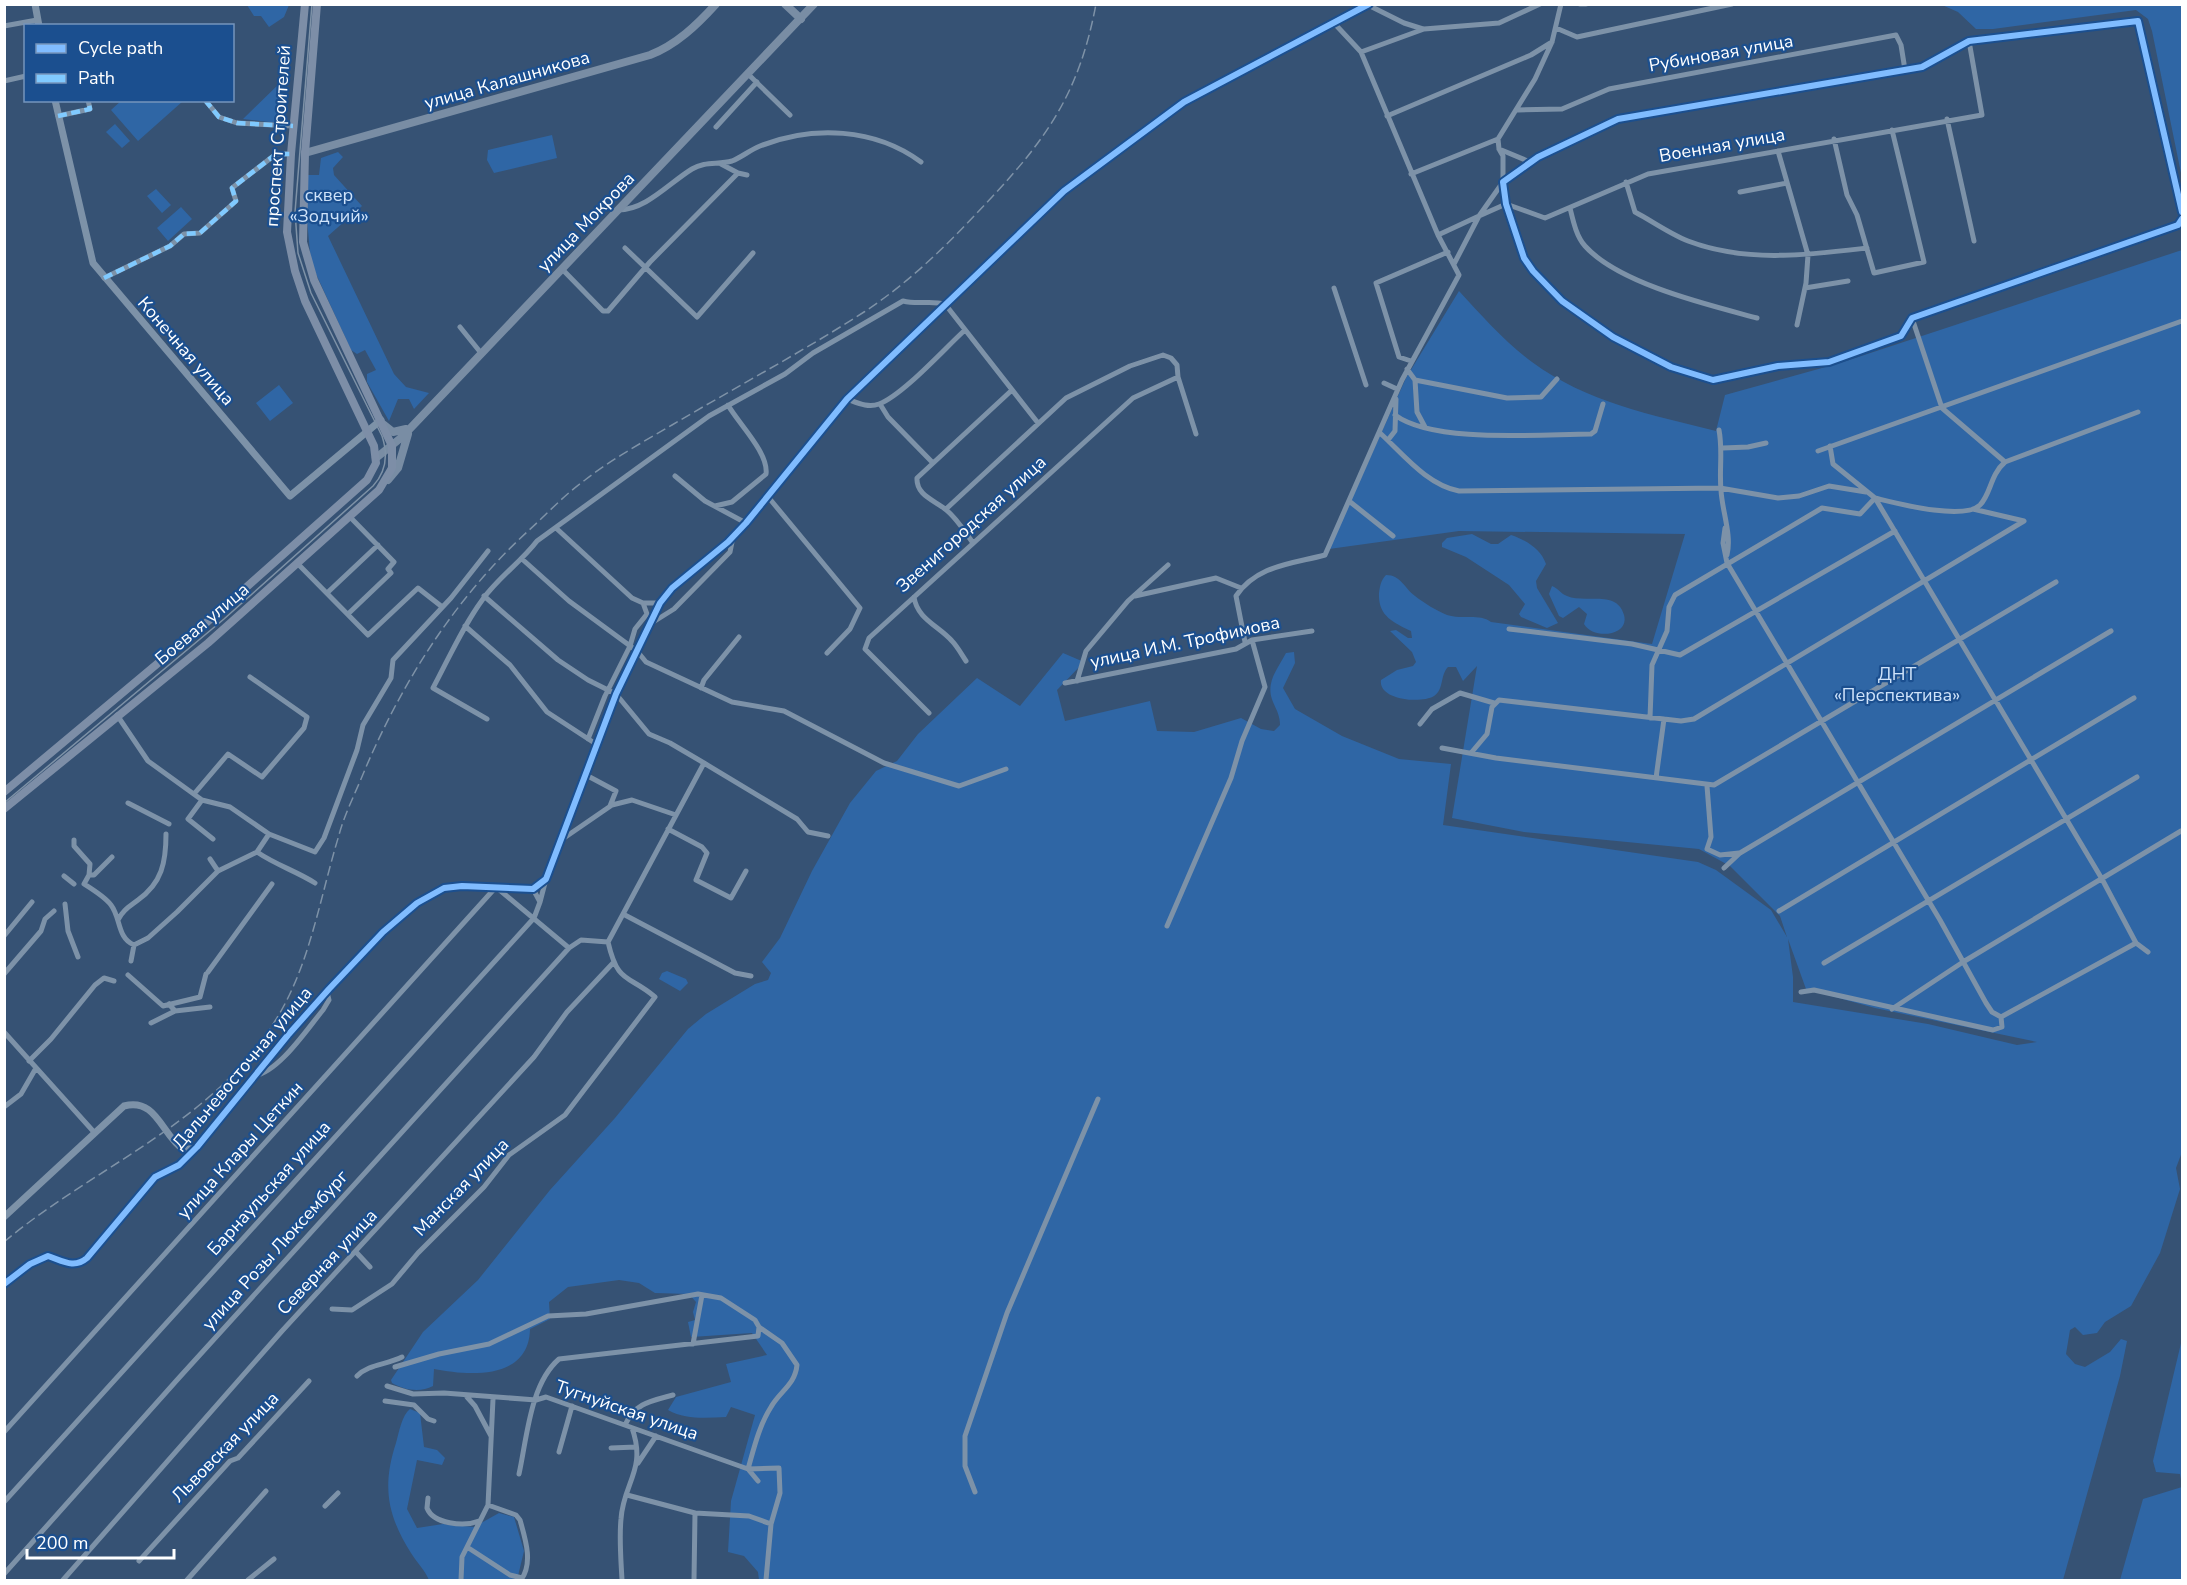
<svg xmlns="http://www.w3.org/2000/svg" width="2187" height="1585" font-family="'Nunito Sans',sans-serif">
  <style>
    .green { fill: #2f66a5; fill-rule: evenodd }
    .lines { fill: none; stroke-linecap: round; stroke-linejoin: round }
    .minor { stroke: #7d92a8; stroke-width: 5 }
    .tertiary { stroke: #7d92a8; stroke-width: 7 }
    .secondary { stroke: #798da4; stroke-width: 8 }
    .primary { stroke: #7d8ea7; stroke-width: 8 }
    .tram { stroke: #7e92a7; stroke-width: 1.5 }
    .rail { stroke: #7e92a7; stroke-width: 1.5; stroke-dasharray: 10 4.5; stroke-linecap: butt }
    .quiet { stroke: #80caff; stroke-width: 4.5; stroke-dasharray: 9 4.5; stroke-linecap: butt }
    .cycleway-casing { stroke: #1b4f8f; stroke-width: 10 }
    .cycleway { stroke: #80bcff; stroke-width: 6 }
    .labels { text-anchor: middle; stroke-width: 4.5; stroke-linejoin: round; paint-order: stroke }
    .street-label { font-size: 18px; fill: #fff; stroke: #1b4f8f }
    .park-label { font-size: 18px; fill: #cfe3fa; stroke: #1b4f8f }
  </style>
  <rect width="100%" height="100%" fill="#365274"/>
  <!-- green -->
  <path class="green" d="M247 5H289L284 17 269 27 261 16H254Z
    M1942 5H2182V178L2152 31 2148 19 2136 10 1993 29H1976L1958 12Z
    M282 81 277 123 243 119Z
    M122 100H183V101L138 141 111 110Z
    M115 124 130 141 122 148 106 132Z
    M552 135 557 158 494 173 487 160 488 150Z
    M338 152 343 157 333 168 334 175 362 206 328 236 394 374 406 387 429 393 414 409 409 399H398L389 421 367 382V374L376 370 365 350 357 354 351 350 311 263 306 209 308 175H319L321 158Z
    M156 189 171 205 162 213 147 196Z
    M181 207 192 219 168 241 157 228Z
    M2182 250V1152L2176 1168 2180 1189 2160 1253 2131 1306 2105 1322 2097 1333 2083 1335 2075 1327 2070 1330 2066 1354 2075 1364 2085 1367 2110 1352 2121 1339 2127 1341 2120 1376 2063 1580H759L758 1572 744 1556 728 1552 731 1501 755 1415 731 1407 726 1417C706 1418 686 1420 668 1410L676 1397 731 1382 726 1364 767 1355 752 1333 691 1337 688 1322 695 1320 693 1312 696 1302 689 1294 655 1293 639 1283 619 1280 568 1287 549 1302 550 1319 530 1329C529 1380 470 1376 434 1369L433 1386C420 1393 404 1390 392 1383L391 1380 423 1332 478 1280 550 1190 615 1118 688 1029 706 1014 755 984 768 980 771 973 762 962 780 938 812 871 850 803 876 771 897 761 918 734 977 678 1020 706 1063 653 1084 662 1057 690 1065 721 1150 701 1157 731 1194 732 1241 718 1261 729 1274 731 1280 725C1280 716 1277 711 1273 702 1265 683 1277 670 1286 653L1294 652 1295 663 1283 688 1295 709 1342 736 1399 759 1451 764 1443 825 1698 862 1716 870 1771 910 1787 937 1780 916 1730 866 1699 849 1524 832 1452 818 1477 666 1463 681 1456 667H1448C1440 675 1444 690 1434 696 1421 704 1378 700 1381 680L1397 670 1413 666 1416 662 1412 652 1390 631 1396 630 1408 638H1412L1411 631C1393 622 1378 616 1379 593 1380 586 1381 580 1386 575 1401 575 1405 589 1415 596 1424 603 1437 611 1447 615 1463 620 1479 613 1491 622L1652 644 1685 534 1459 531 1329 549 1406 378 1459 291C1482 316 1505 342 1532 362 1586 402 1652 415 1716 431L1725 395 1840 363ZM1788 939 1806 989 1875 1008 2037 1042 2017 1045 1928 1024 1793 1002V977Z
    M279 385 293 403 270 421 256 403Z
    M1472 534 1491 544H1498L1511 535C1526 540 1541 549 1546 564L1536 581 1537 588 1558 623 1547 628 1521 617 1519 614 1525 604 1509 585 1466 557 1442 547V543L1447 538Z
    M1552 586C1558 588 1561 594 1567 596 1585 604 1617 589 1624 615 1630 636 1593 640 1584 624L1587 614 1579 607 1563 618 1559 616 1549 594Z
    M667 971 686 979 688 983 680 991 659 979 662 973Z
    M2182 1339V1480H2181L2180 1474 2156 1472 2153 1461Z
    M410 1409 420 1413 424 1447 437 1450 445 1458 442 1465 417 1460 407 1509 417 1528 443 1524 474 1527 499 1513 514 1517 524 1551 517 1580H429C425 1570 417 1563 411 1553 387 1515 382 1486 396 1443 399 1432 402 1415 410 1409Z
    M2182 1487V1580H2120L2143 1499Z"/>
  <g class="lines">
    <!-- minor -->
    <path class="minor" d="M1580 4H1586
      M1368 5 1404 23 1423 29
      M4 26 37 20
      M1556 28 1577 37 1732 4
      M1361 52 1424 29 1499 23 1540 4
      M748 74 790 115
      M4 81 26 76
      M205 100 219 117 237 123 293 126
      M1518 110 1562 109 1609 89 1896 35 1901 45 1905 70
      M58 116 90 109 88 100
      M1387 116 1531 55 1552 42
      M1947 119 1974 241
      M716 127 757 82
      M1834 139 1847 195 1857 215 1874 273 1924 262 1892 130
      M1499 149 1530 162
      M1778 151 1808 255 1806 283 1797 325
      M738 173 747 175
      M1411 174 1498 139
      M1626 182 1635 212C1652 221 1670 234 1688 241 1746 263 1807 255 1867 248
      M1740 192 1787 183
      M1570 208C1573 220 1576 236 1585 246 1619 284 1709 305 1757 318
      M618 210C646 210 669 183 692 169 705 161 718 165 732 161 742 157 750 150 760 146 813 125 875 128 921 162
      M2182 212 2138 21 1969 41 1922 67 1618 119 1538 157 1503 182 1506 204 1524 258 1533 271 1562 301 1613 337 1671 367 1713 380 1778 366 1829 362 1901 336 1912 318 2178 225 2182 219
      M1438 235 1479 216 1503 182V156L1499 149 1498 139 1535 79 1552 42 1561 4
      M625 248 697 317 753 253
      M1454 264 1479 216 1506 204 1545 218 1648 174 1982 115 1969 41
      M562 269 603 311H608L650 262 738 173 721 164
      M104 278 170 246 184 234 200 233 236 201 232 188 276 154H291
      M1334 288 1366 385
      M1805 288 1848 281
      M1912 318 1942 408 2005 462
      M460 327 481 353
      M1411 361 1399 357 1376 283 1448 252
      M1407 369 1415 380 1507 398 1541 397 1557 379
      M1415 380 1417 412 1425 427
      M1384 383 1397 389
      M847 399C858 403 868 408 879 404 903 395 945 348 965 330
      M880 404 888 417 932 462
      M1395 415C1434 444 1542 434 1591 434L1595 431 1603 404
      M1719 430C1723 451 1719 470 1721 490 1722 511 1732 535 1727 555
      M1380 433C1403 454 1427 485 1459 491L1720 488 1778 498 1799 496 1829 486 1866 492
      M1388 440 1395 431 1396 399
      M1830 446 1833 464 1875 498 2102 879 2136 943 2148 952
      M1723 448 1748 447 1766 443
      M1818 451 2182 321
      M675 476 705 501 746 523
      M769 498 860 608 850 629 827 653
      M1349 501 1393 536
      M715 506 732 502 766 474C769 453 738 423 728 405
      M946 509 1066 398 1130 366 1163 355 1171 358 1177 365 1178 377 1196 434
      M556 528 632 598 643 603H660
      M1725 528 1723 543 1727 563 1940 920 1986 1003 1992 1012 2001 1017
      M973 543C965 532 956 517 945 509 934 500 916 495 917 478L1012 390
      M522 559 569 601 637 651 646 662 732 702 784 711 884 763 959 786 1006 769
      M298 564 368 635 418 588 441 606
      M327 593 378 545
      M484 596 558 660 588 680 616 694 649 734 670 743 704 763 608 942
      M1135 596 1216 578 1241 588
      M914 597C917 619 939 626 952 641 957 646 962 655 966 661
      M348 614 391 573 388 569 394 562 350 517
      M650 624 674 609 730 552 733 537
      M465 626 510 665 547 712 596 744
      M1509 629 1632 644 1680 655 1895 531
      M1245 642 1236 596C1257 565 1292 564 1325 555L1402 380 1459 275 1438 235 1361 52 1334 23
      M1077 681 1086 651 1128 601 1168 565
      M1065 683 1236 649 1252 640 1312 631
      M701 688 704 680 739 637
      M929 713 865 649 869 638 1133 398 1178 377
      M117 715 148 761 202 800 188 819 213 839
      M1650 718 1652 665 1667 631 1669 607 1675 595 1822 508 1860 514 1875 498C1896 503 1963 521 1980 505 1991 494 1990 475 2005 462L2138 412
      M487 719 433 688C449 658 463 626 483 599 498 578 521 562 537 541L709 416 785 374 813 353 903 301C919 305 929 300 945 304L1038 423
      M1420 724 1432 709 1460 693 1494 703
      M588 739 605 696 630 646 635 629 647 614 643 603
      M1442 748 1496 758 1714 785 2056 582
      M1471 753 1487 734 1492 707 1499 700 1681 721 1694 719 2024 521 1973 509
      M704 763 797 819 808 832 828 836
      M586 775 616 791 610 806
      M1656 778 1664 719
      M1707 786 1711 837 1707 849 1720 855 1739 853
      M194 794 228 754 262 777 304 728 307 717 250 677
      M202 800 230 807 269 834 315 852 324 838 357 750 363 725 391 678 393 660 451 598 488 551
      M128 803 169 824
      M668 829 702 847 707 853 696 880 731 898 746 871
      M564 838 612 805 632 800 676 815
      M74 840V846L90 864 89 875 84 884C92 889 105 897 111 905 121 918 117 938 134 945L148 938 177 912 218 871 257 852 269 834
      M257 852C276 865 296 871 315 883
      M210 859 218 871
      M1724 868 1740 853 2111 631
      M89 875H94L112 857
      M64 876 74 884
      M540 902 546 879
      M65 904 68 931 78 957
      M1779 911 2134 698
      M623 914 735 973 751 976
      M118 920C123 910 129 907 138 900 162 883 166 862 166 834
      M1167 926 1231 778 1242 741 1265 687 1252 640
      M4 936 32 902
      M131 961 134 945
      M1824 963 2137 777
      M208 972 272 884
      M4 974 41 931 45 919 54 911
      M128 975 163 1006 200 997 206 974
      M1801 992 1814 990 1993 1030 2002 1027 2001 1017
      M169 1004 175 1011 210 1007
      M1892 1009 1963 962 2181 831
      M2001 1017 2136 943
      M151 1023 175 1011
      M4 1032 93 1131
      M29 1061 51 1039 95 985 104 978 114 981
      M254 1076C279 1072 307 1029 323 1010L329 1000 327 992
      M4 1107 21 1094 36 1068
      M356 1252 370 1267
      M693 1344 702 1295
      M395 1367 439 1354 489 1344 548 1316 586 1314 698 1294 721 1298 755 1320 759 1327 758 1336 559 1359C530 1384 527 1438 519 1474
      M357 1376C369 1364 386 1365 402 1357
      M387 1386 413 1394 444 1393 536 1400 546 1397 748 1469 779 1468 780 1493 771 1524
      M467 1397 475 1406 491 1436
      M385 1401 414 1405 428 1419 434 1421
      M625 1425C635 1403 651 1401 673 1395
      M4 1432 496 887 569 948 581 940 608 942C618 985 628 974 655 997L565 1115 509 1155 484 1187 418 1253 392 1284 352 1310 332 1309
      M611 1448 636 1447
      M559 1452 572 1406
      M638 1463 656 1436
      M748 1469C754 1448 759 1426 771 1407 780 1391 795 1385 797 1365L782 1343 759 1327
      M748 1469 758 1481
      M975 1492 965 1466V1436L1007 1313 1098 1099
      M627 1495 695 1513 694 1580
      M428 1498 427 1508C433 1524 464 1527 479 1521
      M4 1502 534 918 540 902 533 889
      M488 1505 516 1515 520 1520C526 1541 533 1563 521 1580
      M325 1506 338 1493
      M695 1513 749 1516 771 1524 766 1580
      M467 1547 510 1575 522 1578
      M139 1561 230 1461 238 1458 309 1381
      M4 1574 177 1380 569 948
      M63 1580 282 1331 534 1057 567 1012 613 963
      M187 1580 266 1491
      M248 1580 274 1559
      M461 1580 462 1557 488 1505 493 1399
      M622 1580C621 1560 619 1539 621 1519 623 1483 647 1470 632 1428"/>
    <!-- tertiary -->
    <path class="tertiary" d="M35 4 39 26
      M55 100 93 263 290 496 381 420
      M4 1217 124 1106C157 1097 162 1136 184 1150L195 1148
      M4 1284 30 1264 48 1256C63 1261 74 1269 87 1258L155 1177 179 1165 197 1147 288 1035 329 989 383 932 417 903 444 888 462 886 533 889 546 879 616 694 660 603 672 588 728 542 746 523 847 399 1064 191 1184 102 1369 4"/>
    <!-- secondary -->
    <path class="secondary" d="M785 4 801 19
      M305 153 650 55C676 45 697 25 716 4
      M383 424 393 432 406 429
      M376 458 402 437 814 4
      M388 480 398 468 408 434"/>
    <!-- primary -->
    <path class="primary" d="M4 792 206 623 367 480 376 463 374 446 305 301 295 271 287 232 291 154 305 4
      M4 809 208 643 379 490 392 468V446L314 280 303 242 305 153 317 4"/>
    <!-- tram -->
    <path class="tram" d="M4 803 224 619 373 486C386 472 388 454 382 436L311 293 298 253 295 212 312 4"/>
    <!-- rail -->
    <path class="rail" d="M4 1242C93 1167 212 1124 275 1021 310 966 320 897 339 835 344 816 353 798 361 779 399 687 453 600 527 532 546 515 564 495 585 480 612 459 643 442 672 425 736 387 802 352 864 312 913 280 953 239 992 197 1050 135 1080 89 1096 4"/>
    <!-- quiet -->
    <path class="quiet" d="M35 5V4
      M205 100 219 117 237 123 293 126
      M58 116 90 109 88 100
      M104 278 170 246 184 234 200 233 236 201 232 188 276 154H291"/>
    <!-- cycleway casing -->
    <g class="cycleway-casing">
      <path id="cycleway" d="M2182 212 2138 21 1969 41 1922 67 1618 119 1538 157 1503 182 1506 204 1524 258 1533 271 1562 301 1613 337 1671 367 1713 380 1778 366 1829 362 1901 336 1912 318 2178 225 2182 219
        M4 1284 30 1264 48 1256C63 1261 74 1269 87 1258L155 1177 179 1165 197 1147 288 1035 329 989 383 932 417 903 444 888 462 886 533 889 546 879 616 694 660 603 672 588 728 542 746 523 847 399 1064 191 1184 102 1369 4"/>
    </g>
    <!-- cycleway -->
    <use href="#cycleway" class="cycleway"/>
  </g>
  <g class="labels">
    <!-- street labels -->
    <g class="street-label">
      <text transform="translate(1721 53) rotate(-10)" y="6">Рубиновая улица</text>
      <text transform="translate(507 80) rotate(-16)" y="6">улица Калашникова</text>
      <text transform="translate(278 136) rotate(-86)" y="6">проспект Строителей</text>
      <text transform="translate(1722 145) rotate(-10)" y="6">Военная улица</text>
      <text transform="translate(586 222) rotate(-46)" y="6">улица Мокрова</text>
      <text transform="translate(186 351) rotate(49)" y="6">Конечная улица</text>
      <text transform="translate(971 524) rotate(-42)" y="6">Звенигородская улица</text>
      <text transform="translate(202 624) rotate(-40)" y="6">Боевая улица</text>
      <text transform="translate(1185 642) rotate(-12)" y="6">улица И.М. Трофимова</text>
      <text transform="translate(242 1068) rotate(-50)" y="6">Дальневосточная улица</text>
      <text transform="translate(240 1150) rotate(-48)" y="6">улица Клары Цеткин</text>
      <text transform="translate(461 1187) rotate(-46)" y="6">Манская улица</text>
      <text transform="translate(269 1188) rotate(-48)" y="6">Барнаульская улица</text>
      <text transform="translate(275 1250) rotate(-48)" y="6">улица Розы Люксембург</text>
      <text transform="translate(327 1262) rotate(-47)" y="6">Северная улица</text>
      <text transform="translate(627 1410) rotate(19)" y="6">Тугнуйская улица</text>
      <text transform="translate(225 1447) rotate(-46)" y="6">Львовская улица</text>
    </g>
    <!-- park labels -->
    <g class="park-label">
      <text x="329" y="201">сквер<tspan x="329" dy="21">«Зодчий»</tspan></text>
      <text x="1897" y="680">ДНТ<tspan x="1897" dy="21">«Перспектива»</tspan></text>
    </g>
  </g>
  <!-- border -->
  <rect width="2187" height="1585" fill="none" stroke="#ffffff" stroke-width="12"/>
  <!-- legend -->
  <rect x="24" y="24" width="210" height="78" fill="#1b4f8f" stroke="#7695bc" stroke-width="1.5"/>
  <rect x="36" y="44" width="30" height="9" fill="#80bcff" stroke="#7695bc" stroke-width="1.5"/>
  <text x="78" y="54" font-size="18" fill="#ffffff">Cycle path</text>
  <rect x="36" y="74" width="30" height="9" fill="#80caff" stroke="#7695bc" stroke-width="1.5"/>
  <text x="78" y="84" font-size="18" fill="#ffffff">Path</text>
  <!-- scale -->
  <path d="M27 1549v9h147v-9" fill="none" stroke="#ffffff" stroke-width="3"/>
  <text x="36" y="1549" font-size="18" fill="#ffffff" stroke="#1b4f8f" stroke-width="4.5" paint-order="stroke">200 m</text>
</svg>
